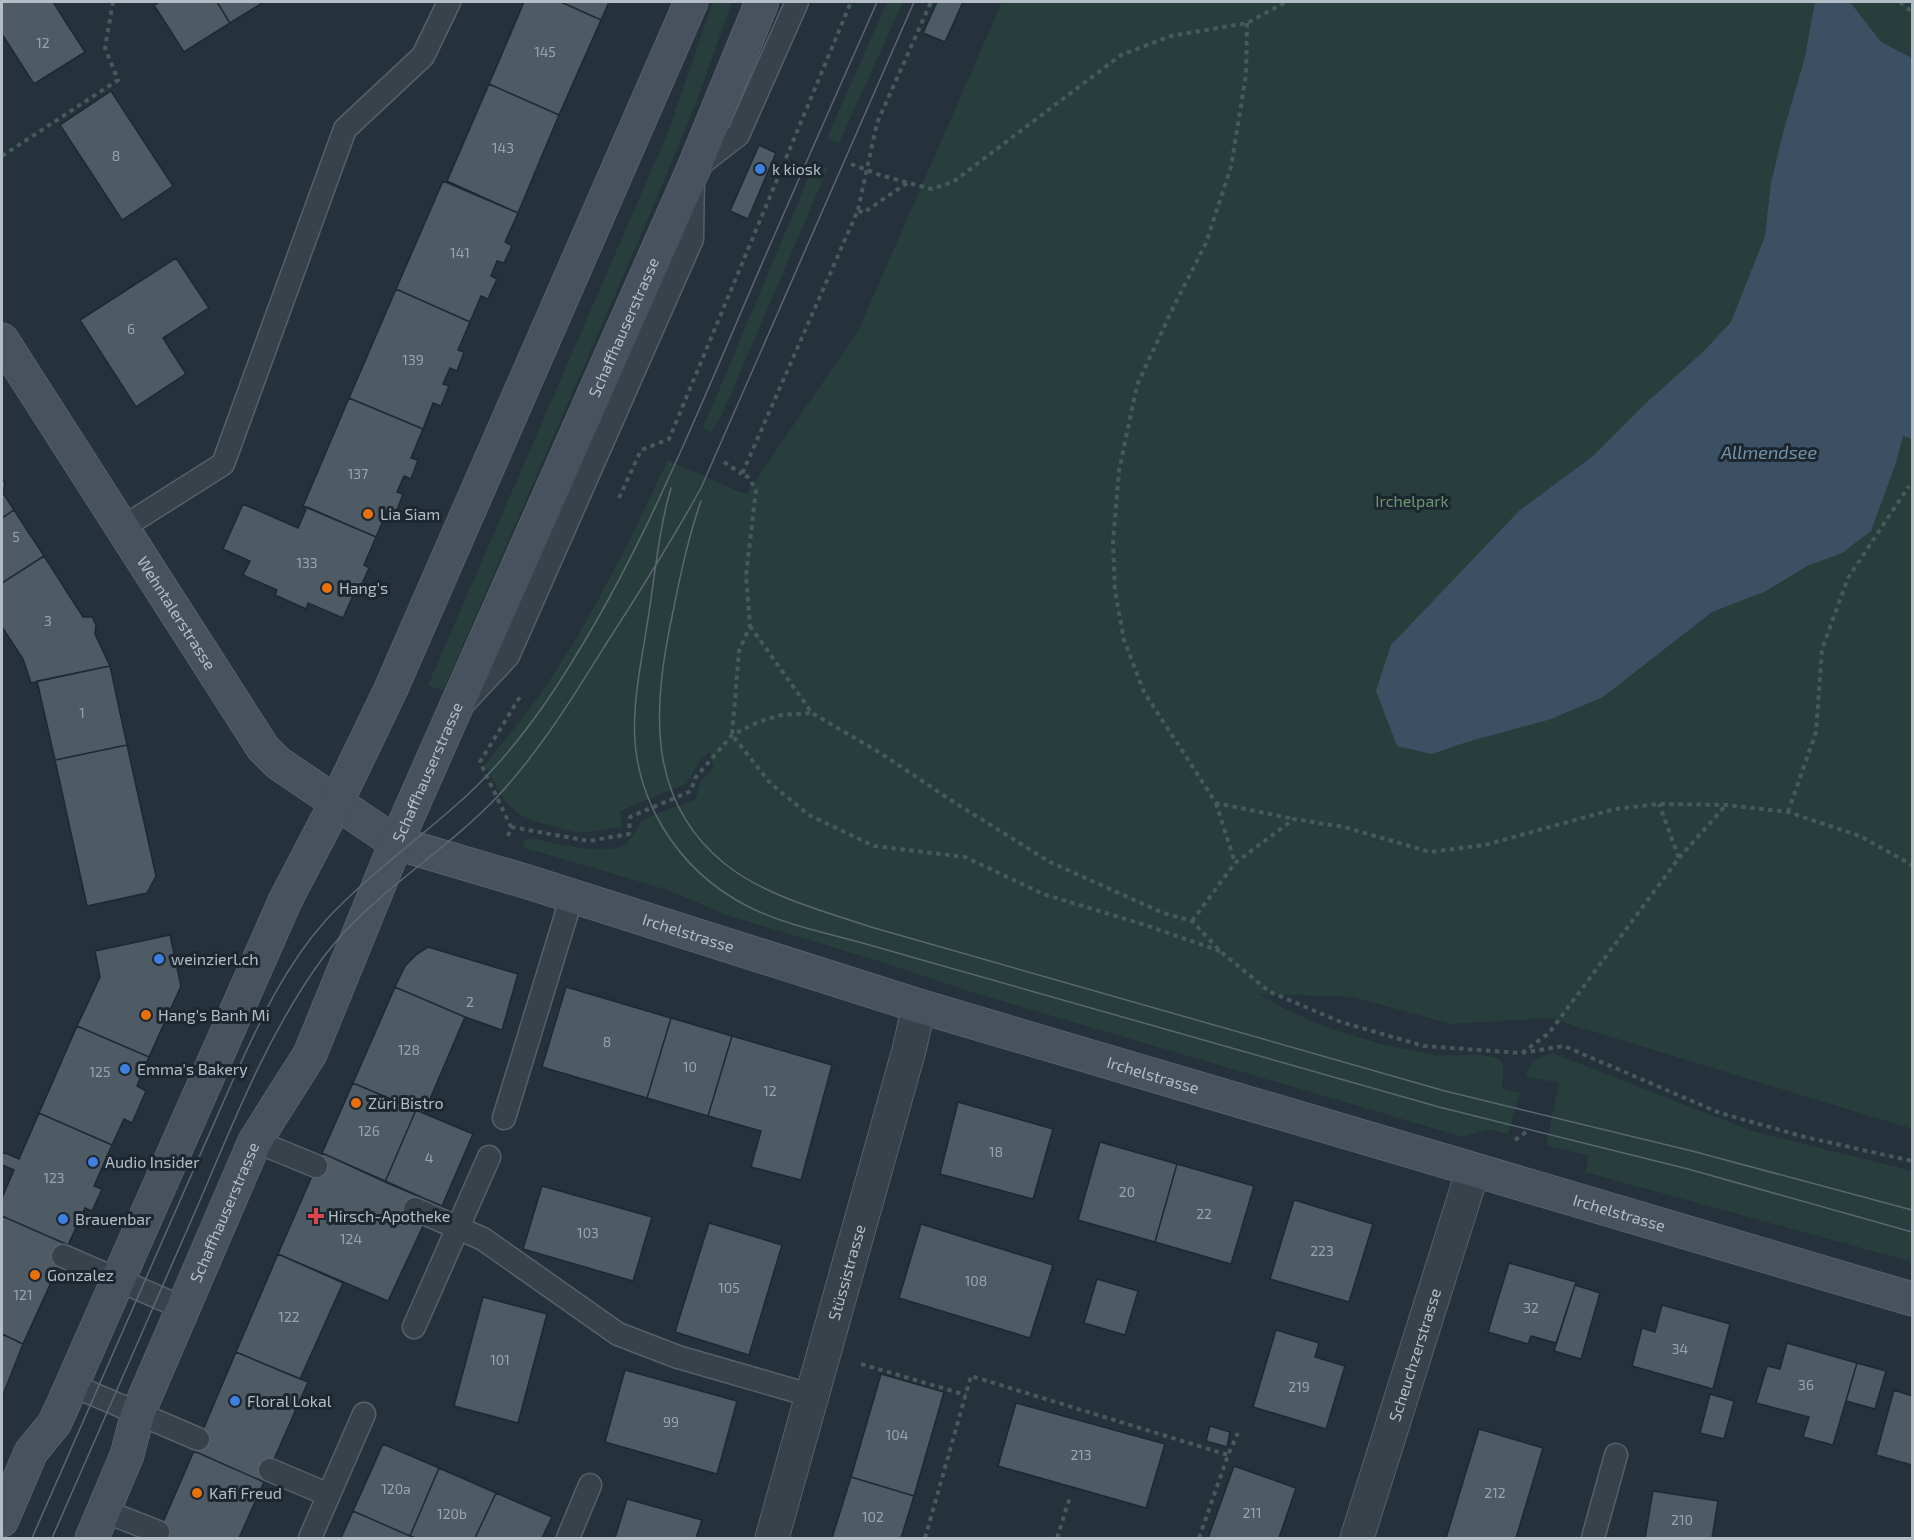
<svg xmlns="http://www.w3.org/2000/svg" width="1914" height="1540" font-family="'Exo 2',sans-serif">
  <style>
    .green { fill: #283e3c }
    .water { fill: #3b5163 }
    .building { fill: #4e5b65; stroke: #1f2932; stroke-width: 1.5 }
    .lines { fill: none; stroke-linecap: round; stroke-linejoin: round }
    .lane-casing { stroke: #566069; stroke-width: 25 }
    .street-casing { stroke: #566069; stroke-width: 35 }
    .secondary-casing { stroke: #566069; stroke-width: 35 }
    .path { stroke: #465a5a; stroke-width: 4; stroke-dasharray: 4.5 4.5; stroke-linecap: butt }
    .lane { stroke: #38424b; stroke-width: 22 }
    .street { stroke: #38424b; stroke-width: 33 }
    .secondary { stroke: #47525e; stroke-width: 33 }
    .tram { stroke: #5b6772; stroke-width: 1.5 }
    .shop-dot { fill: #3f7fe0; stroke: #1d2730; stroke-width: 2 }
    .food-dot { fill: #e8710a; stroke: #1d2730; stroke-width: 2 }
    .health-dot { fill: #e0444e; stroke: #1d2730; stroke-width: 2 }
    .labels { text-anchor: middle; stroke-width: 6; stroke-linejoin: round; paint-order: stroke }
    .number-label { font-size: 14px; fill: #9aa4ae }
    .poi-label { font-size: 16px; fill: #b4bdc6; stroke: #1d2730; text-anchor: start }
    .street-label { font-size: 16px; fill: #b4bdc6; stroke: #1d2730 }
    .park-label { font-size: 16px; fill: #6d9671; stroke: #1d2730 }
    .water-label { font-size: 18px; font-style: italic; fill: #7692a8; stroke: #1d2730 }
  </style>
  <rect width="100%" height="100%" fill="#25313b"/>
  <!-- green -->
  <path class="green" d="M713 2H732L695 106 647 221 443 691 428 685 668 132Z
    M887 2H903L839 143 827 138Z
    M1002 2H1912V1129L1549 1018 1451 1024 1353 997 1260 994C1306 1025 1382 1047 1437 1055 1452 1057 1490 1051 1501 1061 1506 1067 1502 1081 1502 1088L1520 1093 1508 1134 1489 1129 1463 1137 978 994 885 963 726 915 668 890 522 847 525 839 531 838C552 842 604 856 623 846 633 841 635 827 643 821 654 813 682 805 695 800L701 781 714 768 709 752 700 761 686 784 620 811 622 827 578 833 534 821 519 814 506 802 484 765C505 740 525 716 543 690 593 618 630 539 668 460L740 492 747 493 858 331Z
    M815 162 828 168 721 417 711 432 703 428Z
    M1552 1053 1755 1132 1912 1171V1262L1585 1172 1589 1156 1546 1145 1559 1083 1525 1076 1533 1061Z"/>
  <!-- water -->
  <path class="water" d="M1815 2H1850L1881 42 1912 58V439L1903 436 1896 463 1871 531 1842 553 1807 566 1766 591 1712 612 1603 697 1551 719 1467 742 1432 754 1397 746 1376 691 1391 645 1519 511 1593 456 1645 404 1705 350 1731 322 1765 236 1771 183 1783 133 1805 57Z"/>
  <!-- building -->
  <path class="building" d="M2 2H53L85 52 34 84 2 34Z
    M160 2H217L230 23 184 52 154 5Z
    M217 2H264L230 23Z
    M524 2H561L601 20 559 115 489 84Z
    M561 2H609L601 20Z
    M937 2H963L945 42 923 33Z
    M489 84 559 115 518 213 447 181Z
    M111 91 173 186 122 220 60 125Z
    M759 145 776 153 748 219 730 211Z
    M443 181 518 213 505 242 512 246 504 263 497 261 491 276 497 279 488 299 481 296 470 322 396 289Z
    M176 258 209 308 163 338 186 374 136 407 80 320Z
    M396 289 470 322 458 350 464 352 457 371 450 368 443 384 449 386 441 406 433 403 423 429 349 398Z
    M349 398 423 429 411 458 418 460 411 479 404 476 397 492 403 494 395 515 387 511 376 537 303 506Z
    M2 478 5 484 3 493 14 510 2 518Z
    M243 504 298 528 307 507 376 537 364 565 369 568 360 588 357 587 343 618 308 603 306 609 275 595 277 590 243 575 250 561 223 549Z
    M14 510 44 556 2 583V518Z
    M44 556 83 617H92L96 625 95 634 110 666 31 683 23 659 2 627V583Z
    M110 666 127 745 55 760 37 681Z
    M127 745 156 876 147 893 87 906 55 760Z
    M170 935 181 986 149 1057 77 1026 100 977 95 951Z
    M428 947 518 974 502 1030 465 1017 395 987 405 966 417 954Z
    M395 987 465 1017 424 1113 353 1083Z
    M566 987 671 1018 647 1098 542 1067Z
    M671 1018 732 1036 708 1116 647 1098Z
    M77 1026 149 1057 137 1086 146 1091 132 1123 124 1119 112 1145 39 1113Z
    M732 1036 832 1065 801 1180 751 1167 761 1131 708 1116Z
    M353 1083 416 1110 385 1182 322 1153Z
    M958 1102 1053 1129 1033 1199 940 1174Z
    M416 1110 473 1134 442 1206 385 1182Z
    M39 1113 112 1145 94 1186 102 1189 92 1211 85 1208 68 1245 2 1216V1198L14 1170 2 1165V1156L3 1152 19 1159Z
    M1100 1142 1177 1164 1155 1242 1078 1220Z
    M322 1153 421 1197 411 1219 424 1224 388 1301 278 1254Z
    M1177 1164 1254 1186 1231 1264 1155 1242Z
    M542 1186 652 1217 633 1281 523 1249Z
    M1294 1200 1373 1224 1349 1302 1270 1279Z
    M2 1216 68 1245 23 1344 2 1334Z
    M709 1223 782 1245 749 1355 675 1332Z
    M921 1224 1053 1265 1030 1338 899 1298Z
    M278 1254 343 1283 300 1379 236 1352Z
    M1509 1263 1576 1282 1556 1343 1531 1336 1528 1344 1488 1332Z
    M1097 1279 1138 1291 1125 1335 1084 1323Z
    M1575 1285 1600 1293 1581 1359 1554 1351Z
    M483 1297 547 1314 518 1423 454 1406Z
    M1662 1305 1730 1324 1713 1389 1632 1366 1642 1328 1655 1332Z
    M1276 1330 1319 1343 1315 1357 1345 1366 1326 1429 1253 1407Z
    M2 1334 23 1344 2 1397Z
    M1787 1343 1857 1363 1833 1445 1803 1437 1809 1417 1756 1403 1767 1366 1780 1369Z
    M236 1352 308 1382 264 1482 194 1451Z
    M1857 1363 1886 1371 1875 1409 1846 1401Z
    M625 1370 737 1401 717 1474 605 1442Z
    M881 1374 944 1392 914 1496 851 1477Z
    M1894 1390 1912 1396V1465L1876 1455Z
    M1710 1394 1734 1401 1724 1439 1700 1433Z
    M1016 1403 1165 1444 1146 1508 998 1466Z
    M1210 1426 1230 1432 1227 1447 1206 1441Z
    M1479 1429 1543 1448 1516 1538H1446Z
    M383 1444 439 1468 410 1536 353 1511Z
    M194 1451 264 1482 239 1538H156Z
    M1234 1466 1296 1488 1279 1538H1208Z
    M439 1468 496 1493 475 1538H416L410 1536Z
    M851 1477 914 1496 901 1538H832Z
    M1653 1491 1718 1501 1712 1538H1645Z
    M496 1493 552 1517 542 1538H475Z
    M627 1499 702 1520 696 1538H615Z
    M353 1511 410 1536 416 1538H341Z"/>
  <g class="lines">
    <!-- lane casing -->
    <g class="lane-casing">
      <path id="lane" d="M122 528 223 464 345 129 423 56 449 2
        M466 701 508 656 692 239 693 170 738 135 797 2
        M504 1118 572 896
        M255 1141 316 1166
        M415 1209 483 1239 618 1334 678 1357 813 1396
        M63 1256 183 1308
        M414 1327 489 1157
        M72 1385 198 1439
        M270 1470 329 1495
        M104 1511 158 1532
        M310 1538 364 1414
        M568 1538 590 1485
        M1593 1538 1616 1455"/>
    </g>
    <!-- street casing -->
    <g class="street-casing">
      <g id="street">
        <path id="s1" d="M772 1538 909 1050 919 1006"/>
        <path id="s2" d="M1357 1538 1473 1170"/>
      </g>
    </g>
    <!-- secondary casing -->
    <g class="secondary-casing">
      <g id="secondary">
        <path id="s3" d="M2 340 263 748 278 763 396 843 528 882 919 1006 1912 1299"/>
        <path d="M2 1520 31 1452 54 1424 62 1407 285 901 336 803 390 691 691 2"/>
        <path id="s4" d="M92 1538 127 1455 138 1413 255 1141 310 1054 396 843 693 170 762 2"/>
      </g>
    </g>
    <!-- path -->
    <path class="path" d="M1900 2 1912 12
      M1247 23 1246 75 1231 167 1206 243 1173 308 1137 385 1119 471 1113 542 1115 591 1124 640 1144 692 1216 803 1294 819
      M2 156 118 80 105 48 113 2
      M851 164 880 175 931 189 953 182 1121 55 1171 36 1247 23 1286 2
      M907 183 863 213 858 210 742 474 748 477 756 490 746 575 750 626 739 651 732 735 771 784 809 815 874 846 965 857 1043 894 1142 924 1220 951
      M858 210 877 123 931 2
      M724 462 742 474
      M619 498 641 450 669 439 851 2
      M750 626 812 713 882 754 949 799 1050 862 1163 913 1192 921 1221 952 1270 992 1341 1022 1424 1046 1521 1053 1564 1046 1720 1113 1805 1137 1912 1161
      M1216 803 1235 863
      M1788 812 1816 732 1822 649 1848 578 1909 486
      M511 827 589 841 629 834 630 817 691 791 695 778 732 735 758 722 781 715 812 713
      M508 836 511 827 480 762 521 695
      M1679 858 1726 805
      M1192 921 1235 863 1294 819 1344 827 1430 852 1485 845 1615 809 1659 804 1727 805 1788 812 1860 836 1912 865
      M1522 1053 1549 1033 1679 858 1659 804
      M1515 1140 1529 1130
      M861 1364 966 1395
      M925 1538 971 1376 1228 1455
      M1057 1538 1070 1497
      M1199 1538 1228 1455 1238 1433"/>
    <!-- lane -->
    <use href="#lane" class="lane"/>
    <!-- street -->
    <use href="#street" class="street"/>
    <!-- secondary -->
    <use href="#secondary" class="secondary"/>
    <!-- tram -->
    <path class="tram" d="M671 488C658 531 654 586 646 631 642 658 636 685 635 712 629 795 676 870 749 907 785 925 827 933 866 944L1439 1107 1688 1169 1912 1232
      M701 501C689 535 681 571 674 607 654 699 642 797 725 864 765 896 823 911 871 927L1445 1091 1692 1151 1912 1210
      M32 1538 233 1080C259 1023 284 967 326 920 365 878 412 844 455 806 489 777 518 742 544 705 625 587 680 455 736 324 782 216 830 109 877 2
      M52 1538C101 1427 149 1316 198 1205 234 1121 268 1033 322 959 370 894 442 855 497 797 540 751 573 697 606 644 639 593 671 542 701 488L914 2"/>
  </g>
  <!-- markers -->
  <g class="shop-dot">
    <circle cx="760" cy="169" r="6"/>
    <circle cx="159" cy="959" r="6"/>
    <circle cx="125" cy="1069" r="6"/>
    <circle cx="93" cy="1162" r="6"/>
    <circle cx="63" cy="1219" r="6"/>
    <circle cx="235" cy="1401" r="6"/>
  </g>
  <g class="food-dot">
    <circle cx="368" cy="514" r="6"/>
    <circle cx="327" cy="588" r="6"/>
    <circle cx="146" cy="1015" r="6"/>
    <circle cx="356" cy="1103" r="6"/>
    <circle cx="35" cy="1275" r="6"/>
    <circle cx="197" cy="1493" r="6"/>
  </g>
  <path class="health-dot" d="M313 1207h6v6h6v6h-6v6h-6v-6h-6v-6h6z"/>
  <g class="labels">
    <!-- number labels -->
    <g class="number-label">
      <text x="43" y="48">12</text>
      <text x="545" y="57">145</text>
      <text x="503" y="153">143</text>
      <text x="116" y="161">8</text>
      <text x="460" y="258">141</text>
      <text x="131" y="334">6</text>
      <text x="413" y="365">139</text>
      <text x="358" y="479">137</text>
      <text x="16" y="542">5</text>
      <text x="307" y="568">133</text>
      <text x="48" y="626">3</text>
      <text x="82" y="718">1</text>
      <text x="470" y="1007">2</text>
      <text x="607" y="1047">8</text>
      <text x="409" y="1055">128</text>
      <text x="690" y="1072">10</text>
      <text x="100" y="1077">125</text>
      <text x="770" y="1096">12</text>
      <text x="369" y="1136">126</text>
      <text x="996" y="1157">18</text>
      <text x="429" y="1163">4</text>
      <text x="54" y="1183">123</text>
      <text x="1127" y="1197">20</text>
      <text x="1204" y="1219">22</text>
      <text x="588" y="1238">103</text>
      <text x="351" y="1244">124</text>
      <text x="1322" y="1256">223</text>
      <text x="976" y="1286">108</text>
      <text x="729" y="1293">105</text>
      <text x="23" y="1300">121</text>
      <text x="1531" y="1313">32</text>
      <text x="289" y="1322">122</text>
      <text x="1680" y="1354">34</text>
      <text x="500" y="1365">101</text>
      <text x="1806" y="1390">36</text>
      <text x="1299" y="1392">219</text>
      <text x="671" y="1427">99</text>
      <text x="897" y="1440">104</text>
      <text x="1081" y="1460">213</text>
      <text x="396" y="1494">120a</text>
      <text x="1495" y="1498">212</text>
      <text x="1252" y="1518">211</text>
      <text x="452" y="1519">120b</text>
      <text x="873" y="1522">102</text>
      <text x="1682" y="1525">210</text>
    </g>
    <!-- poi labels -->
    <g class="poi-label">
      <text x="772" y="175">k kiosk</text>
      <text x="380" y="520">Lia Siam</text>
      <text x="339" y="594">Hang's</text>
      <text x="171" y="965">weinzierl.ch</text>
      <text x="158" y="1021">Hang's Banh Mi</text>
      <text x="137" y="1075">Emma's Bakery</text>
      <text x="368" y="1109">Züri Bistro</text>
      <text x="105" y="1168">Audio Insider</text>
      <text x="328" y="1222">Hirsch-Apotheke</text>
      <text x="75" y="1225">Brauenbar</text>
      <text x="47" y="1281">Gonzalez</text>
      <text x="247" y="1407">Floral Lokal</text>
      <text x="209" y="1499">Kafi Freud</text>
    </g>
    <!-- street labels -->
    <g class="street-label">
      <text dy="6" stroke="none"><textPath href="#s4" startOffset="1324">Schaffhauserstrasse</textPath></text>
      <text dy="6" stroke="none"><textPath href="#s3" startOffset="324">Wehntalerstrasse</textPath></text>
      <text dy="6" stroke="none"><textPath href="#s4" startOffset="838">Schaffhauserstrasse</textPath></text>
      <text dy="6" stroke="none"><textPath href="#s3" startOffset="954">Irchelstrasse</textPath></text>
      <text dy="6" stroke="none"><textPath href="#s3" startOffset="1440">Irchelstrasse</textPath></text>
      <text dy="6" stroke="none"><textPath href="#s4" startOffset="352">Schaffhauserstrasse</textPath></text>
      <text dy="6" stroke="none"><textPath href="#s3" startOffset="1926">Irchelstrasse</textPath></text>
      <text dy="6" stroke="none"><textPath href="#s1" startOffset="276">Stüssistrasse</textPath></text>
      <text dy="6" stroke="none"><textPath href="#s2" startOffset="192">Scheuchzerstrasse</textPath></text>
    </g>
    <!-- park labels -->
    <g class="park-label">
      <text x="1412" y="507">Irchelpark</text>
    </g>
    <!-- water labels -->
    <g class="water-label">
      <text x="1769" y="459">Allmendsee</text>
    </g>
  </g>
  <!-- border -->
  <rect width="1914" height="1540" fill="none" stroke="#b4bdc6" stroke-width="6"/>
</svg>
